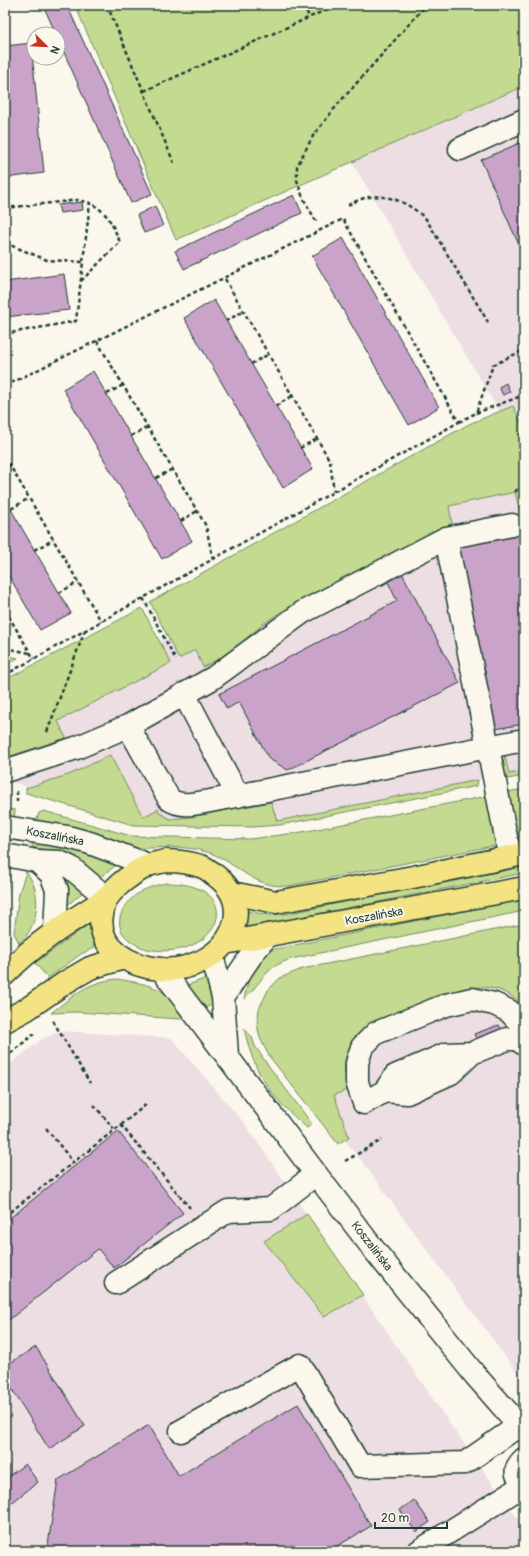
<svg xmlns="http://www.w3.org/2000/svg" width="529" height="1556" font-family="Pangolin,sans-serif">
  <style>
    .built { fill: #ecdee2 }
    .green { fill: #c3da90; stroke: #718c62 }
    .building { fill: #caa3ca; stroke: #1f3d34 }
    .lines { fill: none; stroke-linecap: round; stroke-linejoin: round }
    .minor-casing { stroke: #1f3d34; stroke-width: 25 }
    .major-casing { stroke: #1f3d34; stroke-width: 25 }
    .path { stroke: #1f3d34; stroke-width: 2.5; stroke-dasharray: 4 3; stroke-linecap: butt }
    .minor { stroke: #fbf7ec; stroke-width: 22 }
    .major { stroke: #f4e382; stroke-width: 22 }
    .labels { text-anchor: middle; stroke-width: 4; stroke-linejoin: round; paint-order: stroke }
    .street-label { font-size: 12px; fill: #1f3d34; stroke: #fbf7ec }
  </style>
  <rect width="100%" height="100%" fill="#fbf7ec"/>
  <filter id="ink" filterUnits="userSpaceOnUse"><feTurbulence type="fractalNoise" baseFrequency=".025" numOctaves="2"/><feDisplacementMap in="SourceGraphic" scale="8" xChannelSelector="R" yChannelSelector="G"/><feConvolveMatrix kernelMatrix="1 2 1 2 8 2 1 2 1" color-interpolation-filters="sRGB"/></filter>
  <g filter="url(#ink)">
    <!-- built -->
    <path class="built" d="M524 86V771L277 821 134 820 5 780V728L11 720 523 452 352 162Z
      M524 924V1382L361 1160 344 1140 338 1144 269 1056 260 1038 257 1024 259 1009 268 990 280 978 302 969Z
      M60 1031 171 1038 245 1124 450 1424 516 1516 524 1522V1551H5V1068L42 1039Z"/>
    <!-- green -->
    <path class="green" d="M75 5H524V86L176 240Z
      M513 406 524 428V530L515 492 449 506 452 523 449 525 279 613 263 624 230 653 203 667 195 650 179 659 150 602 469 424Z
      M142 608 171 663 58 721 66 738 5 758V680Z
      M5 655 18 658 5 665Z
      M110 755 143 817 158 809 160 813 170 819 190 817 271 802 277 821 478 780 477 786 280 825 253 827 133 825 26 793V788L71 774Z
      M505 756 509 774 524 771V776L502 780 501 770Z
      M524 789V840L288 886C280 886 272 886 264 883 243 876 228 858 207 852 181 844 159 849 133 848L35 824 39 813 44 811 131 836 250 839 302 832Z
      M5 809 15 810 14 821 5 820Z
      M33 839 67 844 118 864 96 880 57 852 32 847Z
      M5 866 10 867 5 910Z
      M50 866 76 884 83 892 64 908Z
      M524 866V873L247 928H246L248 911 268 915 285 914Z
      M26 872C43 891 39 928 19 943L14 933 19 893Z
      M166 883C248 883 223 959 153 950 144 949 135 945 128 939 110 924 124 902 140 892 149 887 157 885 166 883Z
      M524 899V911L291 959C283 962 275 965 269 971 259 980 254 991 244 999 248 980 252 962 270 950Z
      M89 924 91 926 94 948 81 954 48 978 35 963Z
      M524 924V1007C494 975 462 988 427 1001 410 1008 392 1014 375 1021 356 1031 342 1051 345 1074 346 1079 348 1084 350 1089L334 1095 349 1137 338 1144 269 1056 260 1038 257 1024 259 1009 268 990 280 978 302 969Z
      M212 976 217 1003 202 1009 185 986Z
      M117 979C135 982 160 985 172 1000 177 1005 181 1012 184 1018L179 1019 78 1012 51 1013C74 995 87 982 117 979Z
      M9 985 10 986 8 994 10 1004 5 1007V988Z
      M244 1028 252 1037 255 1046 265 1061 312 1124 307 1128C271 1097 254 1075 244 1028Z
      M307 1214 363 1295 324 1317 264 1241Z"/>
    <!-- building -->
    <path class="building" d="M43 5H67L152 194 131 203 58 39V34H56Z
      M31 43 44 173 5 178V46Z
      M524 141V256L481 160Z
      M294 195 302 213 184 269 175 251Z
      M82 202 83 210 60 213 58 205Z
      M155 206 163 226 144 233 137 215Z
      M343 238 439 407 409 425 312 256Z
      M64 274 69 310 5 317V282Z
      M214 300 313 469 283 488 184 318Z
      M93 371 192 541 162 559 63 389Z
      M506 383 510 392 503 395 499 387Z
      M5 499 71 613 40 630 5 569Z
      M523 533 524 724 495 729 458 546Z
      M402 573 460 683 288 770 269 759 239 702 227 709 219 694 397 601 388 582 381 586 380 584Z
      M499 1025 503 1034 478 1043 474 1034Z
      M118 1131 183 1213 114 1268 98 1249 5 1323V1222Z
      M36 1347 85 1426 49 1449 5 1378V1366Z
      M298 1404 371 1526 329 1551H47L58 1480 149 1425 179 1476Z
      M25 1464 38 1482 5 1508V1479Z
      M414 1500 430 1522 416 1532 400 1510Z"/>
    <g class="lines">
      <!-- minor casing -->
      <g class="minor-casing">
        <path id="minor" d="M460 149 524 120
          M184 694 238 796
          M128 726 213 678 303 612 446 538
          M5 771 76 748 128 726 169 799C181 808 197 803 210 801L524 740
          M5 827 68 837 90 843 148 865
          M5 855 37 861 59 862 70 867 107 898
          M510 857 446 538 512 525
          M37 861 51 874 57 890 55 931
          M212 955 223 997 227 1055
          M162 970 316 1174 375 1251 475 1375 524 1431
          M223 997 255 950 268 935
          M524 1031 521 1024 509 1011 494 1004 472 999 446 1005 376 1033 362 1047 357 1063V1082L364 1103 385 1091 395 1076 446 1054 472 1053 507 1039H517L524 1044
          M385 1091 407 1093 451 1073 472 1053
          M116 1283 228 1211 271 1209 316 1174
          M181 1431 300 1365 360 1466 465 1463 524 1422
          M524 1459C513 1469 515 1475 524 1485
          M419 1551 524 1485"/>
      </g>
      <!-- major casing -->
      <g class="major-casing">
        <path id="major" d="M165 861C178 861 190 862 203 867 208 869 212 873 216 876 250 901 237 944 202 961 189 967 175 971 161 969 132 967 96 949 102 915 103 909 104 903 107 898 116 885 133 873 147 866 152 863 159 863 165 861Z
          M232 893 276 902 413 877 524 854
          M225 943 524 888
          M5 974C35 943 71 921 107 898
          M5 1021 27 1009 66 982 90 968 124 958"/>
      </g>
      <!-- path -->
      <path class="path" d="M107 5 174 163
        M304 5 309 17
        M144 91 337 5
        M348 205C354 202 362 198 369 197 391 194 410 204 426 219L488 322
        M5 208 78 200 90 203 76 321 5 334
        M316 221 303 198 297 180V166L313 136 338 104 426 5
        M5 243 47 260 83 262
        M225 279 330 461 334 492
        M81 281 120 242C112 224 108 212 90 203
        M226 321 244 311
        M97 341 206 526 213 560
        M251 364 269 354
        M5 386 343 219 459 422 5 675
        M107 394 123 385
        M276 406 292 396
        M476 413 524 395
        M459 422 476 413 493 365 524 350
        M131 436 148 427
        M300 448 317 439
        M5 457 101 621
        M156 478 173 469
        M515 492 524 482
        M11 509 29 498
        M181 521 197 511
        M34 550 53 540
        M59 593 78 582
        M143 598 176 660
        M5 610 34 659
        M5 648 30 653
        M47 732 85 630
        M17 791V802
        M53 1021 90 1083
        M5 1058 34 1034
        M94 1105 114 1129
        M121 1125 148 1103
        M46 1128 73 1162
        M345 1161 382 1140
        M5 1216 121 1125 190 1208"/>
      <!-- minor -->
      <use href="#minor" class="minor"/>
      <!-- major -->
      <use href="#major" class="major"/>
    </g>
  </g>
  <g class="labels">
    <!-- street labels -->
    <g class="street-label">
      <text transform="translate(55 836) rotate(11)" y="4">Koszalińska</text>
      <text transform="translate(374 916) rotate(-10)" y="4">Koszalińska</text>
      <text transform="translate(372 1246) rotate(52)" y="4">Koszalińska</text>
    </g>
  </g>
  <!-- margin -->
  <rect width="529" height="1556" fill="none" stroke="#fbf7ec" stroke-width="20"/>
  <rect x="10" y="10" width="509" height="1536" fill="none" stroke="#1f3d34" stroke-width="1.5" filter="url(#ink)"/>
  <!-- north arrow -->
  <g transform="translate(46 46) rotate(114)"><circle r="19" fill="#fbf7ec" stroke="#a3ada2"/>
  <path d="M0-3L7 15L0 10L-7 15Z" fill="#c8321e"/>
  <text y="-6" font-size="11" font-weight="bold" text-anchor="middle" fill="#1f3d34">N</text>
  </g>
  <!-- scale -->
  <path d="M375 1522v6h72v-6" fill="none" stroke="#1f3d34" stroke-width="2"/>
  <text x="381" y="1522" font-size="12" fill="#1f3d34" stroke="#fbf7ec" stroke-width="3" paint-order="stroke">20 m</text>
</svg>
